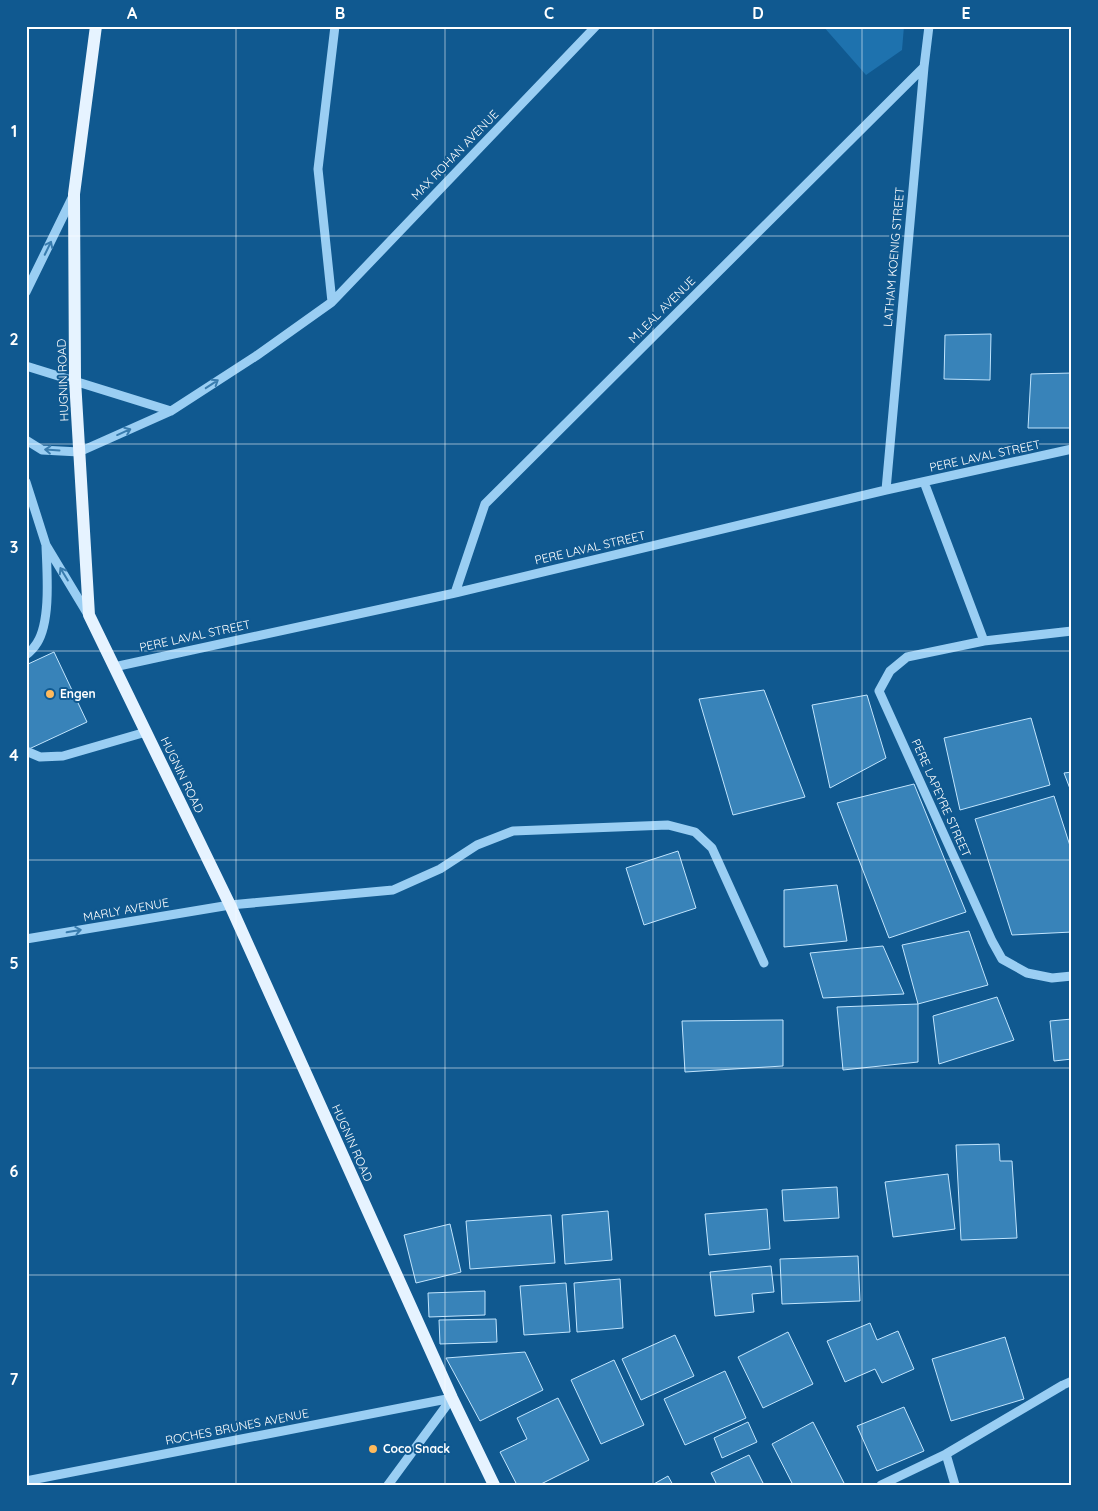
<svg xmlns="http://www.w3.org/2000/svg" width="1098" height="1511" font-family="Quicksand,sans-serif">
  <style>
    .green { fill: #1e72ae }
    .building { fill: #3883b9; stroke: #c1e5fe }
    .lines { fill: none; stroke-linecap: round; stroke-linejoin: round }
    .minor { stroke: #9acef3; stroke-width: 9 }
    .major { stroke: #e6f3ff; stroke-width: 12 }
    .oneway { stroke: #397cae }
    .grid { fill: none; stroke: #fff; stroke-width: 1; stroke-opacity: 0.55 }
    .poi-dot { fill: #ffba5c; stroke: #105990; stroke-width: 2 }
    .labels { text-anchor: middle; stroke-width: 4; stroke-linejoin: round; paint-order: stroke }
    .street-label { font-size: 12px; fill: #fff; stroke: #105990 }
    .poi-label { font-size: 12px; font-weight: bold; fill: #fff; stroke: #105990; text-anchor: start }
    .neatline { fill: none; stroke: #fff; stroke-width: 2 }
    .grid-label { font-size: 16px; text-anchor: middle; font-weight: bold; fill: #fff }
  </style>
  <rect width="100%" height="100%" fill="#105990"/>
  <!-- green -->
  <path class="green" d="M823 26H904L902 50 866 75Z"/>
  <!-- building -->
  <path class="building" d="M991 334 990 380 944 379 945 335Z
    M1072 373V428H1028L1031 374Z
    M54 652 87 722 29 749 26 742V665Z
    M764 690 805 797 733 815 699 699Z
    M867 695 886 758 830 788 812 705Z
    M1031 718 1050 785 960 810 944 738Z
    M1072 772V794L1064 773Z
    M914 784 966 912 889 938 837 803Z
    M1054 796 1072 852V932L1012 935 975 819Z
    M678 851 696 908 644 925 626 868Z
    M837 885 847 941 784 947V890Z
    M969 931 988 985 918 1004 902 945Z
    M883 946 904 994 823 998 810 953Z
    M997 997 1014 1040 939 1064 933 1016Z
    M918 1004V1062L843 1070 837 1007Z
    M1072 1019V1059L1054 1061 1050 1021Z
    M783 1020V1066L685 1072 682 1021Z
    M999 1144 1000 1161H1012L1017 1238 961 1240 956 1145Z
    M948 1174 955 1229 893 1237 885 1182Z
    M837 1187 839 1218 784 1221 782 1190Z
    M767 1209 770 1249 709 1255 705 1214Z
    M608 1211 612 1260 565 1264 562 1215Z
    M551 1215 555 1263 470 1269 466 1221Z
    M450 1224 461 1272 416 1283 404 1235Z
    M858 1256 860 1301 782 1304 780 1259Z
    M771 1266 774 1292 752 1294 754 1312 715 1316 710 1272Z
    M620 1279 623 1328 577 1332 574 1283Z
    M566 1283 570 1332 524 1335 520 1286Z
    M485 1291V1315L429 1317 428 1293Z
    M496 1319 497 1342 440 1344 439 1320Z
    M870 1323 877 1340 898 1331 914 1369 882 1383 875 1369 845 1382 827 1341Z
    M788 1332 813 1384 763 1408 738 1357Z
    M675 1335 694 1376 641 1400 622 1359Z
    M1005 1337 1024 1399 951 1421 932 1359Z
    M525 1352 543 1390 480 1421 446 1358Z
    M614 1360 644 1425 601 1444 571 1380Z
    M725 1371 746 1418 685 1445 664 1399Z
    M558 1398 589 1460 539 1485H517L500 1452 527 1439 517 1418Z
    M904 1407 924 1451 877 1471 857 1426Z
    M748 1422 757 1442 722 1458 714 1438Z
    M813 1422 845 1485H793L772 1444Z
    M749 1455 764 1485H717L711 1473Z
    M668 1476 673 1485H652Z"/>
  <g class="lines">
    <!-- minor -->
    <path class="minor" d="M26 292 73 196
      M332 302 318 169 335 26
      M26 366 171 411
      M26 440 42 450 79 452 171 411 256 356 332 302 596 26
      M26 482 46 545 87 613
      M924 482 984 641
      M886 490 924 67 929 26
      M455 593 485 504 924 67
      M1072 631 984 641 907 657 890 671 879 691 992 941 1002 959 1027 973 1052 978 1072 976
      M26 655C30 652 34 648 37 643 51 621 47 573 46 546
      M114 667 455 593 886 490 1072 449
      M26 751 40 757 63 756 146 732
      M26 939 230 905 393 890 440 869 477 845 513 831 668 825 695 832 712 848 764 963
      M946 1454 1063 1385 1072 1381
      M26 1481 452 1398
      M388 1485 452 1398
      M881 1485 946 1454 955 1485"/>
    <!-- major -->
    <path class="major" d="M96 26 74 194 75 380 89 615 230 905 452 1398 494 1485"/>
  </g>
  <!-- one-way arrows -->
  <defs><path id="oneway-shaft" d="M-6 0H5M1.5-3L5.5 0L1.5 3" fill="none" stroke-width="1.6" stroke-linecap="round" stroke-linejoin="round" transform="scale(1.25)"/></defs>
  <g class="oneway">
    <use href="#oneway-shaft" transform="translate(48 248) rotate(-64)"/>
    <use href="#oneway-shaft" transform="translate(212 384) rotate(-33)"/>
    <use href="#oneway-shaft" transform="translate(124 432) rotate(-24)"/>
    <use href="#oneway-shaft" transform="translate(52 450) rotate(-176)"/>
    <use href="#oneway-shaft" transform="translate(64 574) rotate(-121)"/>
    <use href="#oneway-shaft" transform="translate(74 931) rotate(-10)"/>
  </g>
  <!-- grid -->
  <path class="grid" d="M236 26V1485M445 26V1485M653 26V1485M862 26V1485M26 236H1072M26 444H1072M26 651H1072M26 860H1072M26 1068H1072M26 1275H1072"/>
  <!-- markers -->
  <g class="poi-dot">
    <circle cx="50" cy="694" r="5"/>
    <circle cx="373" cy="1449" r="5"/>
  </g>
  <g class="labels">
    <!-- street labels -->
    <g class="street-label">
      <text transform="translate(455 155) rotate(-46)" y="4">MAX ROHAN AVENUE</text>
      <text transform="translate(894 257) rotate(-85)" y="4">LATHAM KOENIG STREET</text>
      <text transform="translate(662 310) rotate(-45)" y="4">M.LEAL AVENUE</text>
      <text transform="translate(63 380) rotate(-92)" y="4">HUGNIN ROAD</text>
      <text transform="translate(985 456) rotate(-12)" y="4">PERE LAVAL STREET</text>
      <text transform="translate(590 548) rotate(-13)" y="4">PERE LAVAL STREET</text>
      <text transform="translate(195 636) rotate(-12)" y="4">PERE LAVAL STREET</text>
      <text transform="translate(182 775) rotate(64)" y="4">HUGNIN ROAD</text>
      <text transform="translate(941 798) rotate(66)" y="4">PERE LAPEYRE STREET</text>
      <text transform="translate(126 910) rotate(-10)" y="4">MARLY AVENUE</text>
      <text transform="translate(352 1143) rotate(66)" y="4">HUGNIN ROAD</text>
      <text transform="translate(237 1427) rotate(-11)" y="4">ROCHES BRUNES AVENUE</text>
    </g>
    <!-- poi labels -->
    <g class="poi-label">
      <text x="60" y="698">Engen</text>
      <text x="383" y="1453">Coco Snack</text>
    </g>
  </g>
  <!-- border -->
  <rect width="1098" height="1511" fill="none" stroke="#105990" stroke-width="55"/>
  <rect x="28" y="28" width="1042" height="1456" class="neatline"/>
  <g class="grid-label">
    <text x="132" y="19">A</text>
    <text x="340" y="19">B</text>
    <text x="549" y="19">C</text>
    <text x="758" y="19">D</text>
    <text x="966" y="19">E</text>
    <text x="14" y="137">1</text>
    <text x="14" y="345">2</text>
    <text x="14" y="553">3</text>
    <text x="14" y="761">4</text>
    <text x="14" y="969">5</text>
    <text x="14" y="1177">6</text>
    <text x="14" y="1385">7</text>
  </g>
</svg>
